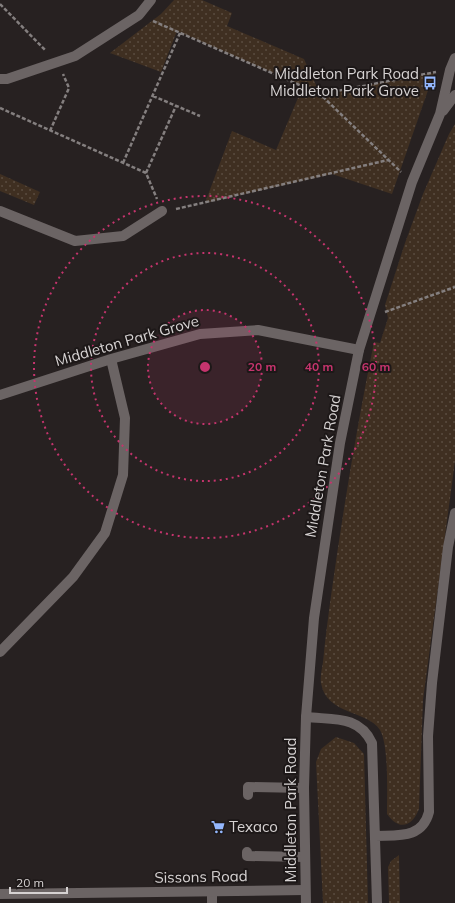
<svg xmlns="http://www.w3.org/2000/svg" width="455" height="903" font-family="Mulish,sans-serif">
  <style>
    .grass { fill: url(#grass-dots) }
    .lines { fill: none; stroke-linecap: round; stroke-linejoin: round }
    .path { stroke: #847f7f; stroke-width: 2.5; stroke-dasharray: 4 2; stroke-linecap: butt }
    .service { stroke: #6b6464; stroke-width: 10 }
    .minor { stroke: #6b6464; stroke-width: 10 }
    .tertiary { stroke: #6b6464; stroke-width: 10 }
    .ring { fill: none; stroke: #c5346d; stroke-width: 2; stroke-dasharray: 2 4 }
    .labels { text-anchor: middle; stroke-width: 4; stroke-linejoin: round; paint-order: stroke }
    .poi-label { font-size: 15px; fill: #d6d2d2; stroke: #1d1818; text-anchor: end }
    .street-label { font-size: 15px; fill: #d6d2d2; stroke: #1d1818 }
    .centre { fill: #c5346d; stroke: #1d1818; stroke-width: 2 }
    .ring-label { font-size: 12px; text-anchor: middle; font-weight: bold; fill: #c5346d; stroke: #1d1818; stroke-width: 4; stroke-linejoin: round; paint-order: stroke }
  </style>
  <defs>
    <pattern id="grass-dots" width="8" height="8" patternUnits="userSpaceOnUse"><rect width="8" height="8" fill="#3f2f21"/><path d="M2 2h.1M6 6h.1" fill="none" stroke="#5a4c40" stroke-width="1.8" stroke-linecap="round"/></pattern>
  </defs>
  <rect width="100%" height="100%" fill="#272121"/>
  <!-- grass -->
  <path class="grass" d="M174 0H202L232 13 227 26 304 59 320 94 434 73 392 194 332 174 205 203 232 131 276 150 303 86 177 31 161 72 110 53 161 14Z
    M455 124V461L423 700 419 809C412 827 399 831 387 814 387 796 389 745 380 730 367 710 326 715 321 683 320 676 322 669 323 662 325 640 328 618 331 596 343 510 357 426 374 342L380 343 388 318 385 305 405 243 423 194 449 134Z
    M0 174 40 192 34 205 0 191Z
    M336 737 354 743 364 754 368 903H323L316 762 321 749Z
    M399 855 400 903H389L388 867 391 861Z"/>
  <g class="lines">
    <!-- path -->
    <path class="path" d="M0 4 46 51
      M153 21 320 94 401 172
      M321 94 436 72
      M153 96 200 116
      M0 108 146 173 157 199
      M50 131 69 88 63 74
      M123 163 180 33
      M146 173 176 106
      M176 209 388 160
      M385 312 455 287"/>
    <!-- service -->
    <path class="service" d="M248 795V787L304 788
      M247 852V856L304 857
      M212 892V903"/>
    <!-- minor -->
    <path class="minor" d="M0 79H7L75 56 139 15 151 0
      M0 211 75 241 123 236 162 211
      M0 395 111 359 200 334 258 330 359 350
      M0 652 73 577 105 533 123 475 125 418 111 359
      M306 717C333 720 359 715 372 743L377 903
      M376 836C398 835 422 839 429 812L428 736 432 683 448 547 455 513
      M0 894 305 890"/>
    <!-- tertiary -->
    <path class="tertiary" d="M443 111 455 95
      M306 903 304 788 306 717 314 618 340 443 359 350 412 182 440 114 450 70 455 58"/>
  </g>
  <!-- distance rings -->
  <circle cx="205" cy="367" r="57" fill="#c5346d" fill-opacity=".12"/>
  <g class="ring">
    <circle cx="205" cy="367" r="57"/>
    <circle cx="205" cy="367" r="114"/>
    <circle cx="205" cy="367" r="171"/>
  </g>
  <!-- icons -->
  <defs>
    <g id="bus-bare" transform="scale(1.08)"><path d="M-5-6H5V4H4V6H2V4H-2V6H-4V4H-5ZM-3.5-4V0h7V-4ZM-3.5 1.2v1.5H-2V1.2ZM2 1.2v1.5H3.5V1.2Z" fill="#94b7fd" stroke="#1d1818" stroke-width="2.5" paint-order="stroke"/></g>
    <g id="supermarket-bare" transform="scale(1.08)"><path d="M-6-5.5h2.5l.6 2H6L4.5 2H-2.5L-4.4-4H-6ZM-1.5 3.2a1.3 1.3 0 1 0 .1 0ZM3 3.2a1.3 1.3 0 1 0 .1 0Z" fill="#94b7fd" stroke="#1d1818" stroke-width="2.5" paint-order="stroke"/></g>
  </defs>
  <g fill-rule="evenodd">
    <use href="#bus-bare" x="430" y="83"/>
    <use href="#supermarket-bare" x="218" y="827"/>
  </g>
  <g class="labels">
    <!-- poi labels -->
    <g class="poi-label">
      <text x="419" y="79">Middleton Park Road<tspan x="419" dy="17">Middleton Park Grove</tspan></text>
      <text x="229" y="832" text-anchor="start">Texaco</text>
    </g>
    <!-- street labels -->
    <g class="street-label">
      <text transform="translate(127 341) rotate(-16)" y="5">Middleton Park Grove</text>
      <text transform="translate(323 466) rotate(-80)" y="5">Middleton Park Road</text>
      <text transform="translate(291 810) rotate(-90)" y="5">Middleton Park Road</text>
      <text transform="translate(201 877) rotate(-1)" y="5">Sissons Road</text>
    </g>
  </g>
  <circle cx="205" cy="367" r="6" class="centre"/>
  <g class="ring-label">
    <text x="262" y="371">20 m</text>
    <text x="319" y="371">40 m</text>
    <text x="376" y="371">60 m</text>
  </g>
  <!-- scale -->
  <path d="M10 887v6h57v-6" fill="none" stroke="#d6d2d2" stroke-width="2"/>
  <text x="16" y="887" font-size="12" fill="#d6d2d2" stroke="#1d1818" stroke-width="3" paint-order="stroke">20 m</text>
</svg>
